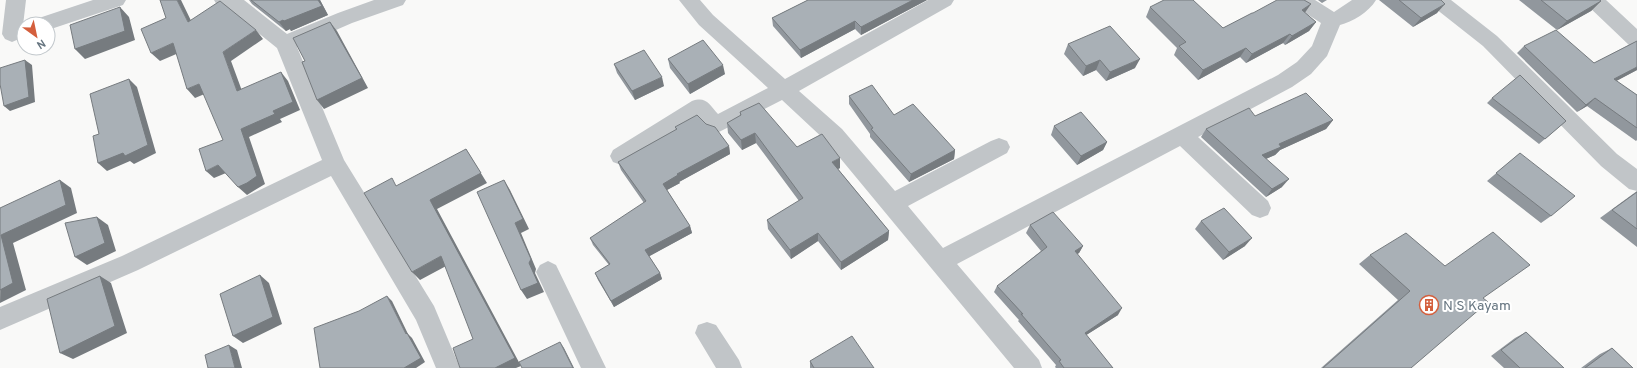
<svg xmlns="http://www.w3.org/2000/svg" width="1637" height="368" font-family="Overpass,sans-serif">
  <style>
    .lines { fill: none; stroke-linecap: round; stroke-linejoin: round }
    .minor { fill: #c1c5c8; fill-rule: evenodd }
    .wall { fill: #91979d }
    .shaded-wall { fill: #767b7f }
    .building { fill: #a9b0b6; stroke: #767b7f }
    .labels { text-anchor: middle; stroke-width: 4; stroke-linejoin: round; paint-order: stroke }
    .poi-label { font-size: 14px; fill: #667580; stroke: #fff; text-anchor: start }
  </style>
  <rect width="100%" height="100%" fill="#f9f9f8"/>
  <g class="lines">
    <!-- minor -->
    <path class="minor" d="M6 0H26L22 34 19 39 12 42 5 39 2 34Z
      M93 0H126L123 5 48 30V24H33L36 19Z
      M214 0H244L287 34 338 13 374 0H406L403 5 352 23 297 47 344 160 434 306 460 368H436L416 320 331 176 138 270 0 330V307L122 256 322 160 277 48 230 10 217 5Z
      M679 0H700L713 15 785 79 928 0H954L951 5 799 91 842 129 895 191 991 141 999 138 1007 141 1010 147 1007 153 908 206 943 248 1278 75 1297 62 1312 46 1321 23 1293 5 1290 0H1315L1334 12 1352 0H1376C1369 12 1352 22 1340 25L1327 56 1311 74 1292 87 1198 137 1268 201 1271 208 1268 215 1260 218 1252 215 1180 146 957 264 1039 360 1042 368H1014L826 141 782 100 715 134 708 131 697 119 629 162 621 165 613 162 610 156 613 150 692 101C706 96 709 104 718 114L768 88 699 25Z
      M1428 0H1451L1497 36 1617 154 1637 169V191L1629 189 1601 166 1483 46 1431 5Z
      M1584 0H1606L1637 29V49L1630 46 1587 5Z
      M548 261 556 265 606 368H581L536 272 540 265Z
      M707 322 716 325 739 360 742 368H716L695 333 698 325Z"/>
  </g>
  <!-- wall -->
  <path class="wall" d="M249 0H320L328 15 291 31 290 29 286 31 252 4Z
    M808 0H927L861 35 855 29 801 58 773 26 772 18Z
    M1318 0H1327L1322 3Z
    M1379 0H1441L1437 13 1413 27Z
    M1519 0H1600L1601 1 1591 11 1557 30Z
    M1150 7 1223 28 1253 13H1305L1316 22 1309 31 1285 45 1283 43 1246 63 1240 57 1198 80 1174 55 1177 48 1146 17Z
    M1637 41V70L1616 81 1637 95V140L1636 141 1587 106 1577 112 1517 53 1524 46 1594 63Z
    M1068 44 1135 68 1106 81 1096 70 1083 76 1064 54Z
    M668 59 725 74 690 94 670 68Z
    M614 64 664 86 635 100 617 73Z
    M849 96 894 115 955 150 954 159 909 182 870 137V134L849 104Z
    M1492 98 1566 121 1539 144 1487 103Z
    M740 112 797 147 840 168 838 169 889 231 888 240 841 270 818 241 791 259 768 229 767 220 799 201 756 143 742 150 728 133 727 123 740 116Z
    M1255 116 1333 120 1326 129 1280 150 1275 155 1266 159 1282 187 1266 197 1201 137 1206 129Z
    M706 124 729 146 730 154 679 182 680 183 667 190 690 226 692 233 649 256 660 273 662 279 614 307 598 280 595 273 609 265 593 245 590 238 644 203 621 170 618 162 676 130 675 127Z
    M1054 126 1107 142 1103 150 1077 165 1051 135Z
    M1520 153 1551 216 1541 223 1487 181Z
    M1637 191V247L1600 218Z
    M1201 221 1245 246 1223 260 1195 229Z
    M1030 225 1083 246 1079 253 1077 254 1118 315 1086 335 1113 368H1056L1055 367 1056 365 1018 321 1019 320 994 292 997 286 1041 251 1026 233Z
    M1370 255 1483 298 1411 368H1321L1398 300 1359 264Z
    M1526 332 1564 368H1504L1491 356 1515 338Z
    M1612 348 1633 368H1581L1600 354Z
    M810 361 874 368H810Z"/>
  <!-- shaded-wall -->
  <path class="shaded-wall" d="M177 0H181L196 31 188 22Z
    M318 0H320L328 15 291 31 290 29 286 31 279 22Z
    M913 0H927L861 35V27Z
    M1601 1 1591 11 1557 30 1567 21Z
    M1311 4 1304 14 1302 10Z
    M1445 4 1437 13 1413 27 1421 18Z
    M120 7 129 17 135 40 85 59 75 49Z
    M855 21V29L801 58 800 50Z
    M330 22 337 31 368 88 324 109 317 100Z
    M1316 22 1309 31 1285 45 1292 36Z
    M256 30 263 39 231 61 245 99 237 91 223 52Z
    M1290 34 1283 43 1246 63 1252 54Z
    M173 43 181 52 160 61 151 53Z
    M1246 48 1240 57 1198 80 1203 70Z
    M1140 59 1135 68 1106 81 1110 72Z
    M25 60 32 65 35 102 10 111 4 106Z
    M1100 60 1096 70 1083 76 1086 66Z
    M723 65 725 74 690 94 688 84Z
    M1637 67V70L1605 87 1614 79Z
    M281 72 288 81 300 110 280 119 282 122 249 137 265 184 255 190 247 195 238 187 241 129 273 111Z
    M662 77 664 86 635 100 632 91Z
    M129 79 137 87 156 153 134 164 130 161 107 171 98 163Z
    M199 84 207 93 195 98 187 89Z
    M1595 98 1587 106 1577 112Z
    M1333 120 1326 129 1280 150 1275 155 1256 163 1262 155 1279 144Z
    M755 133 756 143 742 150 741 140Z
    M1107 142 1103 150 1077 165 1081 156Z
    M729 146 730 154 679 182 680 183 665 191 663 184 677 174Z
    M466 149 487 183 437 209 521 366 516 368H495L430 200Z
    M955 150 954 159 909 182 911 174Z
    M840 158V168L832 172V162Z
    M218 165 226 173 214 178 206 171Z
    M1289 179 1282 187 1266 197 1272 189Z
    M60 180 71 188 77 213 13 243 26 290 0 303 1 235Z
    M504 180 510 190 529 229 521 233 536 269 535 273 544 292 527 299 521 290 529 263 515 223Z
    M97 217 108 225 116 251 87 265 75 257Z
    M690 226 692 233 648 257 645 250Z
    M889 231 888 240 841 270V262Z
    M818 233V241L791 259 790 250Z
    M1252 238 1245 246 1223 260 1229 252Z
    M1083 246 1079 253 1071 258 1075 251Z
    M441 256 448 265 420 280 412 272Z
    M660 273 662 279 614 307 611 301Z
    M260 275 269 283 282 324 243 343 233 336Z
    M100 276 111 283 127 333 73 359 60 353Z
    M387 296 392 301 408 334 412 338 425 362 416 368H404L406 334Z
    M1122 308 1118 315 1080 339 1085 333Z
    M560 342 564 348 574 368H573Z
    M229 345 237 350 242 368H235Z"/>
  <!-- building -->
  <path class="building" d="M160 0H177L188 22 220 1 256 30 223 52 237 91 281 72 293 102 273 111 275 114 241 129 257 176 247 183 238 187 218 165 206 171 199 149 223 140 199 84 187 89 173 43 151 53 141 29 166 18Z
    M251 0H318L322 6 284 21 283 20 279 22Z
    M808 0H913L861 27 855 21 800 50 772 18Z
    M1164 0H1193L1223 28 1252 13H1253L1277 0H1304L1311 4 1302 10 1316 22 1292 36 1290 34 1252 54 1246 48 1203 70 1179 46 1186 42 1150 7Z
    M1399 0H1441L1445 4 1421 18Z
    M1541 0H1600L1601 1 1567 21Z
    M120 7 125 31 75 49 70 25Z
    M330 22 362 78 317 100 302 62 305 61 293 38Z
    M1110 26 1140 59 1110 72 1100 60 1086 66 1068 44Z
    M1556 30 1594 63 1637 41V67L1614 79 1637 95V128L1595 98 1586 105 1524 46Z
    M703 40 723 65 688 84 668 59Z
    M644 50 662 77 632 91 614 64Z
    M25 60 29 97 4 106 0 84V68Z
    M1520 75 1566 121 1545 139 1492 98Z
    M129 79 148 145 125 156 123 153 98 163 93 136 99 134 90 94Z
    M872 85 894 115 913 104 955 150 911 174 871 129 873 128 849 96Z
    M1306 93 1333 120 1279 144 1281 147 1262 155 1289 179 1272 189 1206 129 1249 108 1255 116Z
    M759 103 797 147 822 134 840 158 832 162 889 231 841 262 818 233 790 250 767 220 803 198 755 133 741 140 727 123 741 115 740 112Z
    M1081 112 1107 142 1081 156 1054 126Z
    M697 115 706 124 715 127 729 146 677 174 678 175 663 184 690 226 645 250 660 273 611 301 595 273 610 264 590 238 646 201 618 162 677 129 675 127Z
    M466 149 481 173 430 200 515 358 495 368H460L453 348 473 339 441 256 412 272 364 193 392 178 396 186Z
    M1520 153 1575 196 1551 216 1496 173Z
    M60 180 66 205 1 235 13 283 0 290V208Z
    M504 180 523 219 515 223 531 259 529 263 538 283 521 290 477 192Z
    M1637 192V229L1612 210Z
    M1224 208 1252 238 1229 252 1201 221Z
    M1053 212 1083 246 1075 251 1122 308 1085 333 1113 368H1064L1059 361 1061 360 1021 314H1023L997 286 1047 247 1030 225Z
    M97 217 105 243 75 257 65 223Z
    M1493 232 1530 265 1483 298 1488 302 1411 368H1323L1410 291 1370 255 1406 233 1445 266Z
    M260 275 273 317 233 336 220 294Z
    M100 276 115 326 60 353 47 299Z
    M387 296 406 334 407 333 421 358 404 368H320L314 328 359 311Z
    M1526 332 1564 368H1520L1501 350Z
    M852 336 874 368H814L810 361Z
    M560 342 573 368H522L519 362Z
    M229 345 235 368H208L205 355Z
    M1612 348 1633 368H1585Z"/>
  <!-- icons -->
  <defs>
    <g id="building-ring" transform="scale(1)"><circle r="9.5" fill="#fff" stroke="#d45f3d" stroke-width="1.5"/><path d="M-4-6H4V6H1V3H-1V6H-4ZM-2.5-4.3h1.7v1.8h-1.7ZM.8-4.3h1.7v1.8H.8ZM-2.5-1h1.7V.8h-1.7ZM.8-1h1.7V.8H.8Z" fill="#d45f3d"/></g>
  </defs>
  <g fill-rule="evenodd">
    <use href="#building-ring" x="1429" y="305"/>
  </g>
  <g class="labels">
    <!-- poi labels -->
    <g class="poi-label">
      <text x="1443" y="310">N S Kayam</text>
    </g>
  </g>
  <!-- north arrow -->
  <g transform="translate(36 36) rotate(147)"><circle r="19" fill="#ffffff" stroke="#c2c8cc"/>
  <path d="M0-3L7 15L0 10L-7 15Z" fill="#d45f3d"/>
  <text y="-6" font-size="11" font-weight="bold" text-anchor="middle" fill="#667580">N</text>
  </g>
</svg>
